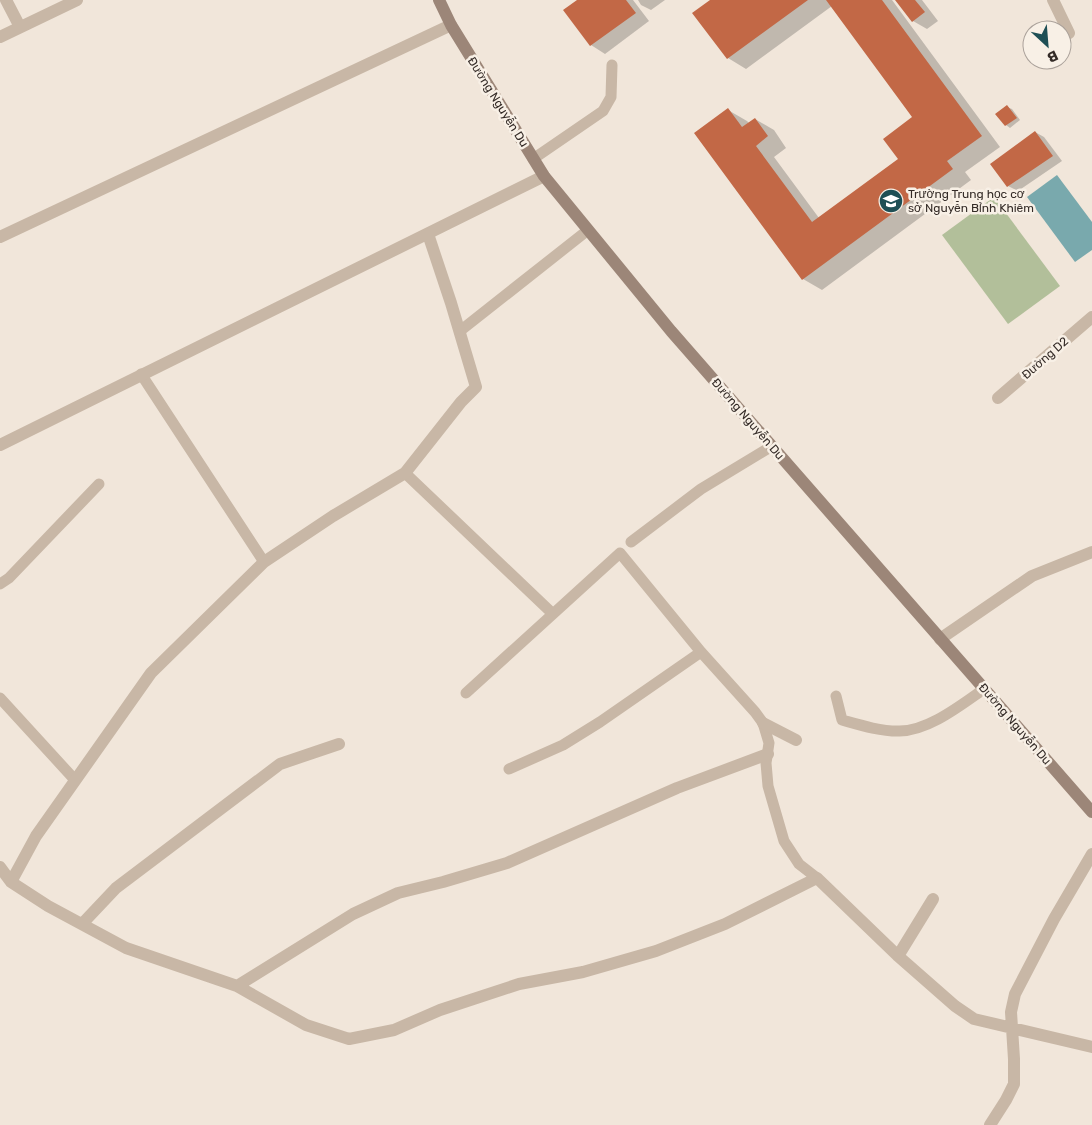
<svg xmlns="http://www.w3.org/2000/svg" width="1092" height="1125" font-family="Rubik,sans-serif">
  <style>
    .green { fill: #b2bf9a }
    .water { fill: #79a9ad }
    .shadow { fill: #0003 }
    .building { fill: #c26846 }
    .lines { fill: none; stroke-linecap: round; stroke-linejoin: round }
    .lane { stroke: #c8b7a6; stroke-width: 11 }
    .street { stroke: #c8b7a6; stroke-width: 12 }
    .secondary { stroke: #9c8678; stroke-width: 12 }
    .labels { text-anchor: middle; stroke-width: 5; stroke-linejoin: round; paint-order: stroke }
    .street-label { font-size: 12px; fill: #342b27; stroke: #f8f0e6 }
    .poi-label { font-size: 12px; fill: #342b27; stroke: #f8f0e6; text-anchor: start }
  </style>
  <rect width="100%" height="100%" fill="#f1e6da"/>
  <!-- green -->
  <path class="green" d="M994 197 1060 286 1008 324 942 235Z"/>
  <!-- water -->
  <path class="water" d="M1057 175 1092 222V250L1075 262 1027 197Z"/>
  <!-- shadow -->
  <path class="shadow" d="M579 0H633L649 21 605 54 591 45Z
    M638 0H665L651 10 641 5Z
    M712 0H892L1000 147 965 172 971 180 822 290 803 279 728 110 747 121 749 123 755 119 774 130 786 148 774 157 819 218 899 159 914 118 832 6 746 69 728 58Z
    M897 0H922L938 21 927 29 913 21Z
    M1007 107 1012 109 1020 120 1010 128 1006 125 997 114Z
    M1035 132 1044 137 1062 161 1018 191 1008 186Z"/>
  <!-- building -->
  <path class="building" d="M577 0H626L636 13 590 46 563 10Z
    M710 0H808L727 59 692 13Z
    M826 0H882L982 136 947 161 953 169 802 280 694 133 728 108 742 127 755 118 768 136 756 146 812 222 898 159 883 139 912 117Z
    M895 0H915L925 12 912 22Z
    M1007 105 1017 118 1005 126 995 114Z
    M1035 131 1053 156 1007 187 990 164Z"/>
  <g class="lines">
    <!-- lane -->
    <path class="lane" d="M533 159 603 111 611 97 612 65
      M460 331 588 230
      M141 374 264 562
      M405 473 553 614
      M631 542 701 489 772 446
      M0 584 9 578 99 484
      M466 693 620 553 701 652 755 712 763 723 769 743 766 763 768 786 784 841 799 864 817 878
      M836 696 842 720C860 725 879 731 898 731 927 732 961 705 984 689
      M0 698 75 780
      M509 769 563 745 600 722 701 652"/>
    <!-- street -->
    <path class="street" d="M6 0 20 27
      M1053 0 1069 33
      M0 37 77 0
      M0 237 451 25
      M998 398 1092 317
      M0 445 544 176
      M940 639 1032 576 1092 552
      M763 723 796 740
      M0 867 11 882 48 906 126 948 237 986 306 1025 349 1039 394 1030 440 1010 519 984 583 972 656 951 725 924 817 878 898 956 955 1006 974 1019 1092 1047
      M11 882 36 836 151 673 264 562 333 516 405 473 461 402 476 387 451 303 428 234
      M82 924 116 888 280 764 339 744
      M898 956 933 899
      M237 986 353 914 398 893 443 882 507 863 677 788 768 754
      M990 1125 1006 1100 1014 1084V1059L1011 1012 1015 994 1054 919 1092 854"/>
    <!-- secondary -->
    <path class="secondary" d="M439 0 451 25 544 176 671 331 1092 812"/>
  </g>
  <!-- icons -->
  <defs>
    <g id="school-disc" transform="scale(1.25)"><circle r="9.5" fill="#1e4f55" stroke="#f8f0e6"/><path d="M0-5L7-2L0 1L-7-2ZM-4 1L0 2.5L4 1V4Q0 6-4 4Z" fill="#fff"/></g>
  </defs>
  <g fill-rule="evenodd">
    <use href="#school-disc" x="891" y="201"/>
  </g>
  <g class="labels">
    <!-- street labels -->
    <g class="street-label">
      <text transform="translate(498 102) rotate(58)" y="4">Đường Nguyễn Du</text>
      <text transform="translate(1045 358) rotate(-41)" y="4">Đường D2</text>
      <text transform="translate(748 419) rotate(49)" y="4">Đường Nguyễn Du</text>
      <text transform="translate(1015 724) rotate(49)" y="4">Đường Nguyễn Du</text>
    </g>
    <!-- poi labels -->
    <g class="poi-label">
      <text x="908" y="198">Trường Trung học cơ<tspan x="908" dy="14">sở Nguyễn Bỉnh Khiêm</tspan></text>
    </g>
  </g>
  <!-- north arrow -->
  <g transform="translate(1047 45) rotate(154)"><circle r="24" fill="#f8f0e6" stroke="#aaa19a"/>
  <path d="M0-4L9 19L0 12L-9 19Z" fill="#1e4f55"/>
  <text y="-8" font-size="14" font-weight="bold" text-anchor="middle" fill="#342b27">B</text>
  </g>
</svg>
